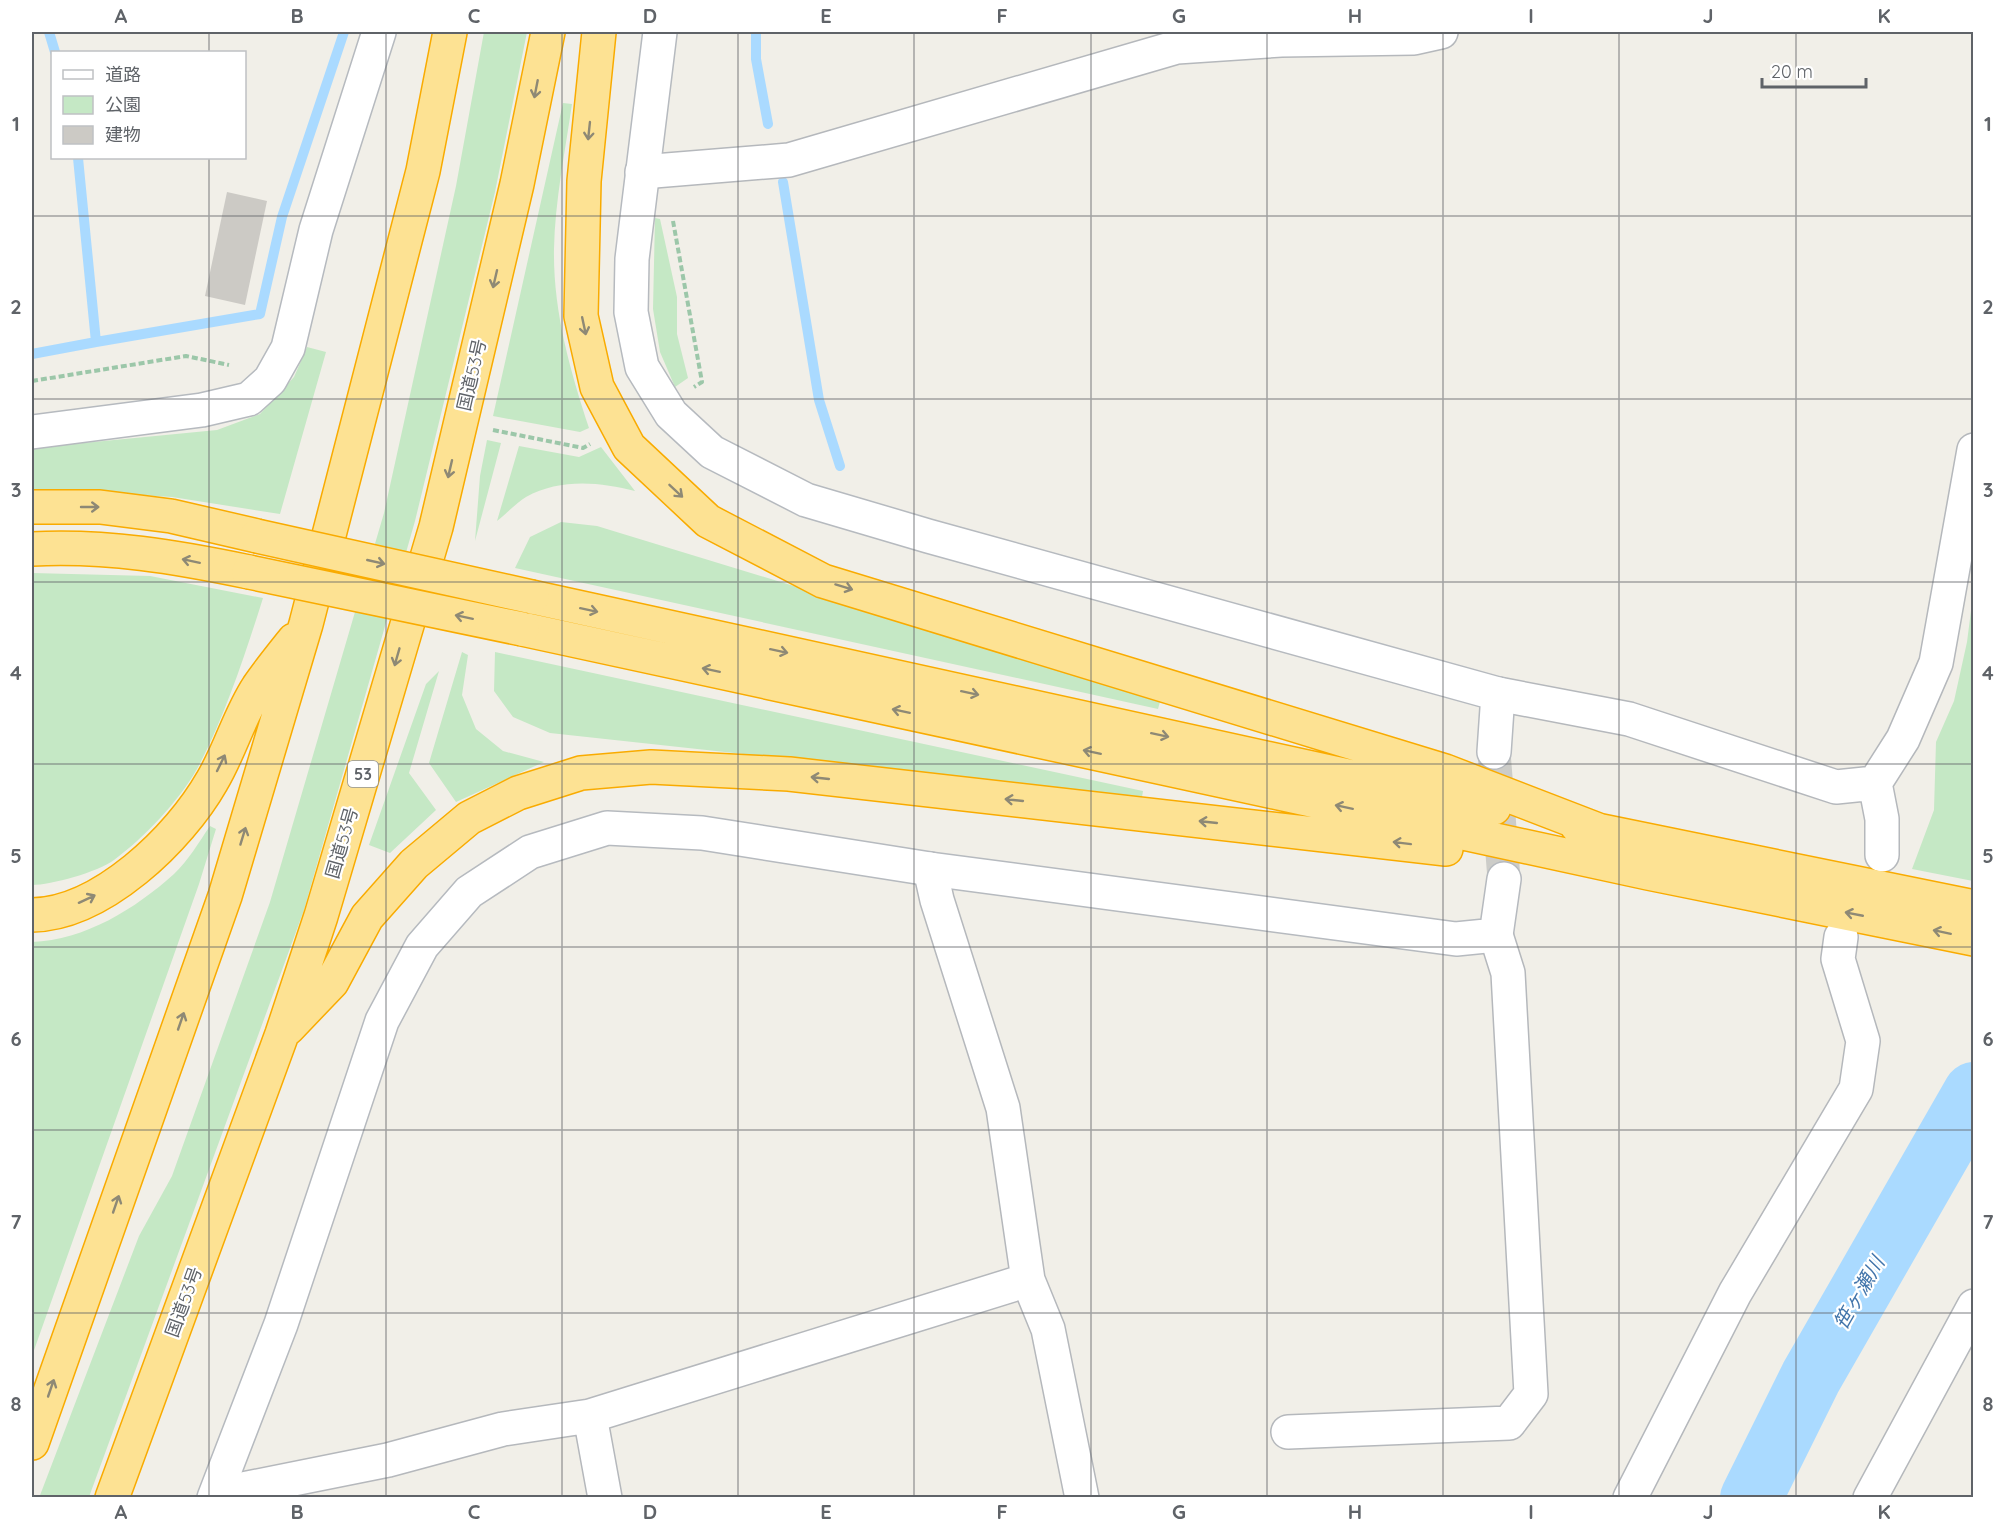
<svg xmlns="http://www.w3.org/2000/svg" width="2005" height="1529" font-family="Quicksand,'Noto Sans JP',sans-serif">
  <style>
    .green { fill: #c5e8c5 }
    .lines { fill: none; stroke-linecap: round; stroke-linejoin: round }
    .stream { stroke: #aadaff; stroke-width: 10 }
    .river { stroke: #aadaff; stroke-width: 62 }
    .building { fill: #cccac5 }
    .secondary-tunnel { stroke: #ccccc8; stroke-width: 33; stroke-dasharray: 33 16; stroke-linecap: butt }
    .street-casing { stroke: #b5b8bc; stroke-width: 36 }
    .secondary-casing { stroke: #b6babf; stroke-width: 36 }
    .highway-casing { stroke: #f9ab00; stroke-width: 36 }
    .path { stroke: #9cc7a9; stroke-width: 4; stroke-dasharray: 6 3; stroke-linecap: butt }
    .street { stroke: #fff; stroke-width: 33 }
    .secondary { stroke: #fff; stroke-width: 33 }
    .highway { stroke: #fde293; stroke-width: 33 }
    .highway-bridge-casing { stroke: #f9ab00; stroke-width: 36; stroke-linecap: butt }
    .highway-bridge { stroke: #fde293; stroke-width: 33 }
    .oneway { stroke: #8e8975 }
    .grid { fill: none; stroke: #5f6368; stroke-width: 1.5; stroke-opacity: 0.55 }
    .labels { text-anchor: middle; stroke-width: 4.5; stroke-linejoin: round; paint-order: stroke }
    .shield { fill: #fff; stroke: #8f9295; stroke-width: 1.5 }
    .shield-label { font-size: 16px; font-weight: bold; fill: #5f6368 }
    .street-label { font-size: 18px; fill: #5f6368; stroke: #fff }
    .water-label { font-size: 20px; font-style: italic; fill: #4174aa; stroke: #fff }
    .neatline { fill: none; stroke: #5f6368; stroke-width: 2 }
    .grid-label { font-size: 20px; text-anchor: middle; font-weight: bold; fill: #5f6368 }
  </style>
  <rect width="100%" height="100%" fill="#f1efe8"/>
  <!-- green -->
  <path class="green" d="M484 32H527L495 192 415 521 304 910 89 1497 39 1498 139 1236 172 1176 270 902 384 513 456 186Z
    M563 103 572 104C565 152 555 201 554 249 553 311 570 370 589 428L580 432 493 416Z
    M655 218 660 219 677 297V334L688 378 675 387 660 352 653 309Z
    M307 347 326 352 280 514 172 497 32 489V448L217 430 260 414 294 377Z
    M487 440 501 443 475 541 480 476Z
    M519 446 579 457 601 447 635 491C600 482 560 478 526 497 516 503 506 514 497 521Z
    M561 522 597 526 1161 698 1158 709 515 568 530 537Z
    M32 573 150 576 263 598C246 652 224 719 197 769 178 802 145 837 114 860 98 872 51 885 32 885Z
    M1973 595 1974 881H1973L1912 869 1934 810 1936 742 1954 701 1967 642Z
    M462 652 468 655 462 695 476 729 503 751 544 762 456 802 429 763Z
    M495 652 1143 791 1142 797 550 733 513 717 494 691Z
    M439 671 409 773 436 810 390 853 369 845 426 684Z
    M210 826 216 829 199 884 32 1356V942C85 940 135 909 174 874 188 861 199 842 210 826Z"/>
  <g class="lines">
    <!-- stream -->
    <path class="stream" d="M49 32 55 52
      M756 32V59L768 124
      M783 182 819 400 840 466
      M96 342 260 314 282 217 344 32
      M32 354 96 342 78 158"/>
    <!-- river -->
    <path class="river" d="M1751 1498 1811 1377 1974 1093"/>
  </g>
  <!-- building -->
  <path class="building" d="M227 192 267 201 245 305 205 296Z"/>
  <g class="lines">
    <!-- secondary-tunnel -->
    <path class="secondary-tunnel" d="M1494 752 1504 879"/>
    <!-- street casing -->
    <g class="street-casing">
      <path id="street" d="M642 172 789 160 1177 47 1281 40 1414 38 1441 32
        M1498 694 1629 719 1836 787 1875 783 1903 739 1936 663 1974 450
        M1875 783 1882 819V855
        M930 869 937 900 1003 1108 1028 1280 1048 1329 1082 1498
        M590 1416 605 1498
        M1288 1432 1509 1423 1531 1394 1508 973 1496 935
        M219 1488 238 1490 388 1460 503 1429 590 1416 1028 1280
        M1630 1498 1735 1293 1856 1089 1863 1041 1838 959 1841 937
        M1870 1498 1974 1306"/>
    </g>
    <!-- secondary casing -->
    <g class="secondary-casing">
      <path id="secondary" d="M660 32 632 259 631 312 642 367 671 414 712 452 806 500 928 536 1498 694 1494 752
        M32 432 202 410 249 399 270 380 288 348 316 230 379 32
        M214 1498 281 1324 382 1021 422 946 469 892 530 852 607 828 702 833 930 869 1456 939 1496 935 1504 879"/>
    </g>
    <!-- highway casing -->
    <g class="highway-casing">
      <path id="highway" d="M599 32 584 181 581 316 597 387 629 447 708 521 823 581 1445 771 1598 830
        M32 507H100L171 516 257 536
        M32 549C106 545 177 557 249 572
        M532 597 1494 808
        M522 629 1648 873 1974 939
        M1577 826 1974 907
        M32 915C101 914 179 839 212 781 230 751 239 716 258 687 269 671 282 655 294 640
        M288 1028 332 982 367 917 414 864 469 818 518 793 581 773 651 767 789 774 1446 849
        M32 1443 225 896 306 624 423 171 450 32
        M112 1498 282 1034 321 916 436 527 517 184 548 32"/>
    </g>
    <!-- path -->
    <path class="path" d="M673 221 702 382 694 387
      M32 381 186 356 229 365
      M493 430 583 448 590 444"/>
    <!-- street -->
    <use href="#street" class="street"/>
    <!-- secondary -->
    <use href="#secondary" class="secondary"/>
    <!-- highway -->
    <use href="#highway" class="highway"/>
    <!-- highway-bridge casing -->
    <g class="highway-bridge-casing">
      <path id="highway-bridge" d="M257 536 532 597
        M249 572 522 629"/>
    </g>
    <!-- highway-bridge -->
    <use href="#highway-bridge" class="highway-bridge"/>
  </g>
  <!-- one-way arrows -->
  <defs><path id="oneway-shaft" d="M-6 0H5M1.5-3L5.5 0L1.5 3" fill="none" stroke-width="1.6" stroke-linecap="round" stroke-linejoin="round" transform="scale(1.5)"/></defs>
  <g class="oneway">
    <use href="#oneway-shaft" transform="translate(536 89) rotate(101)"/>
    <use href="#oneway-shaft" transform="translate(589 131) rotate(96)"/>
    <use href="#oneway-shaft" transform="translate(495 279) rotate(103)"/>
    <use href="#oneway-shaft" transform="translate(584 326) rotate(78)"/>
    <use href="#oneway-shaft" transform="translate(450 469) rotate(103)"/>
    <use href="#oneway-shaft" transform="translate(676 491) rotate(43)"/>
    <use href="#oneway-shaft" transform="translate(90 507)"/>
    <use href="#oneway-shaft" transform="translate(191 561) rotate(-168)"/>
    <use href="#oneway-shaft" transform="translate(376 562) rotate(13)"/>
    <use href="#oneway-shaft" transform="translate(844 587) rotate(17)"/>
    <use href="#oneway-shaft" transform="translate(589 610) rotate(12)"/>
    <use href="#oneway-shaft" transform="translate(464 617) rotate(-168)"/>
    <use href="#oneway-shaft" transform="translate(779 651) rotate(12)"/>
    <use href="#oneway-shaft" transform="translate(397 657) rotate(106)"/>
    <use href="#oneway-shaft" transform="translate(711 670) rotate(-168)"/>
    <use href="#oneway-shaft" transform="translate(970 693) rotate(12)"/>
    <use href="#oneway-shaft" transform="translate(901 711) rotate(-168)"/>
    <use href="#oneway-shaft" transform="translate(1160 735) rotate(12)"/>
    <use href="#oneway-shaft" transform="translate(1092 752) rotate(-168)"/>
    <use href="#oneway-shaft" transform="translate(221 763) rotate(-64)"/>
    <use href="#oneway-shaft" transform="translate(820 778) rotate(-174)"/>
    <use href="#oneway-shaft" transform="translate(1014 800) rotate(-174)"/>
    <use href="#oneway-shaft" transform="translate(1344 807) rotate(-168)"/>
    <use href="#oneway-shaft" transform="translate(1208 822) rotate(-174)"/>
    <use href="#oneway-shaft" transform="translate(243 836) rotate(-73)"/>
    <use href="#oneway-shaft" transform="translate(1402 843) rotate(-173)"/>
    <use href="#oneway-shaft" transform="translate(87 899) rotate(-25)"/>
    <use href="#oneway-shaft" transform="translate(1854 914) rotate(-169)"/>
    <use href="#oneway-shaft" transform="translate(1942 932) rotate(-168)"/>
    <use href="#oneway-shaft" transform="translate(181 1021) rotate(-71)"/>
    <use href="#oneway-shaft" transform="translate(116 1204) rotate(-71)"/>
    <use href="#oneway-shaft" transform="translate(51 1388) rotate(-71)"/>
  </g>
  <!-- grid -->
  <path class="grid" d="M209 32V52M386 32V1498M562 32V1498M738 32V1498M914 32V1498M1091 32V1498M1267 32V1498M1443 32V1498M1619 32V1498M1796 32V1498M209 158V1498M32 216H1974M32 399H1974M32 582H1974M32 764H1974M32 947H1974M32 1130H1974M32 1313H1974"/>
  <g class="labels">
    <!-- shield labels -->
    <rect class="shield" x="348" y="761" width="30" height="26" rx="4.5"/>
    <g class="shield-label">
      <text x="363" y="780">53</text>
    </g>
    <!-- street labels -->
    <g class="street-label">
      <text transform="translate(472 375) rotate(-77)" y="6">国道53号</text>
      <text transform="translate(342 843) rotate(-74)" y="6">国道53号</text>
      <text transform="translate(184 1302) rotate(-70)" y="6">国道53号</text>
    </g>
    <!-- water labels -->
    <g class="water-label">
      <text transform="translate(1859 1293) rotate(-60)" y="7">笹ヶ瀬川</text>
    </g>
  </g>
  <!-- border -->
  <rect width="2005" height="1529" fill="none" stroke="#ffffff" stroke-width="66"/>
  <!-- legend -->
  <rect x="51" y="51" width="195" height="108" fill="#ffffff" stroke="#bfc1c3" stroke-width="1.5"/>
  <rect x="63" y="70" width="30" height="9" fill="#ffffff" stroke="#bfc1c3" stroke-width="1.5"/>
  <text x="105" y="81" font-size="18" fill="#5f6368">道路</text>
  <rect x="63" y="96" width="30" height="18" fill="#c5e8c5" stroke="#bfc1c3" stroke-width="1.5"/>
  <text x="105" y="111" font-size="18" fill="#5f6368">公園</text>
  <rect x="63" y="126" width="30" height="18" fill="#cccac5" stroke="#bfc1c3" stroke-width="1.5"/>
  <text x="105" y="141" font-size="18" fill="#5f6368">建物</text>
  <!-- scale -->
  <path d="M1762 78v9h104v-9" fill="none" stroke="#5f6368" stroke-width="3"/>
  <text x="1771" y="78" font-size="18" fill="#5f6368" stroke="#ffffff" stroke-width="4.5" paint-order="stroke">20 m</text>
  <rect x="33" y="33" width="1939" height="1463" class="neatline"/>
  <g class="grid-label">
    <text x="121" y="23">A</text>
    <text x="297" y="23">B</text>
    <text x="474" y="23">C</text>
    <text x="650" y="23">D</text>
    <text x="826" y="23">E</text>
    <text x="1002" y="23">F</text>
    <text x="1179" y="23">G</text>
    <text x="1355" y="23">H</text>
    <text x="1531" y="23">I</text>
    <text x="1708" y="23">J</text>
    <text x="1884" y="23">K</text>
    <text x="16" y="131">1</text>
    <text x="1988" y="131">1</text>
    <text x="16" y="314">2</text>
    <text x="1988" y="314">2</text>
    <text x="16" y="497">3</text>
    <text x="1988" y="497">3</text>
    <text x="16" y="680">4</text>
    <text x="1988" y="680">4</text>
    <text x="16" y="863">5</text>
    <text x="1988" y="863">5</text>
    <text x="16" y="1046">6</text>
    <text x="1988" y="1046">6</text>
    <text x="16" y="1229">7</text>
    <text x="1988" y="1229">7</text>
    <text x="16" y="1411">8</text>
    <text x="1988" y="1411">8</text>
    <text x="121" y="1519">A</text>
    <text x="297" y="1519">B</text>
    <text x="474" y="1519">C</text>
    <text x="650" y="1519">D</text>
    <text x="826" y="1519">E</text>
    <text x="1002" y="1519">F</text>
    <text x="1179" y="1519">G</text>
    <text x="1355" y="1519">H</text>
    <text x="1531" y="1519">I</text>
    <text x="1708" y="1519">J</text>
    <text x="1884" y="1519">K</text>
  </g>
</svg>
